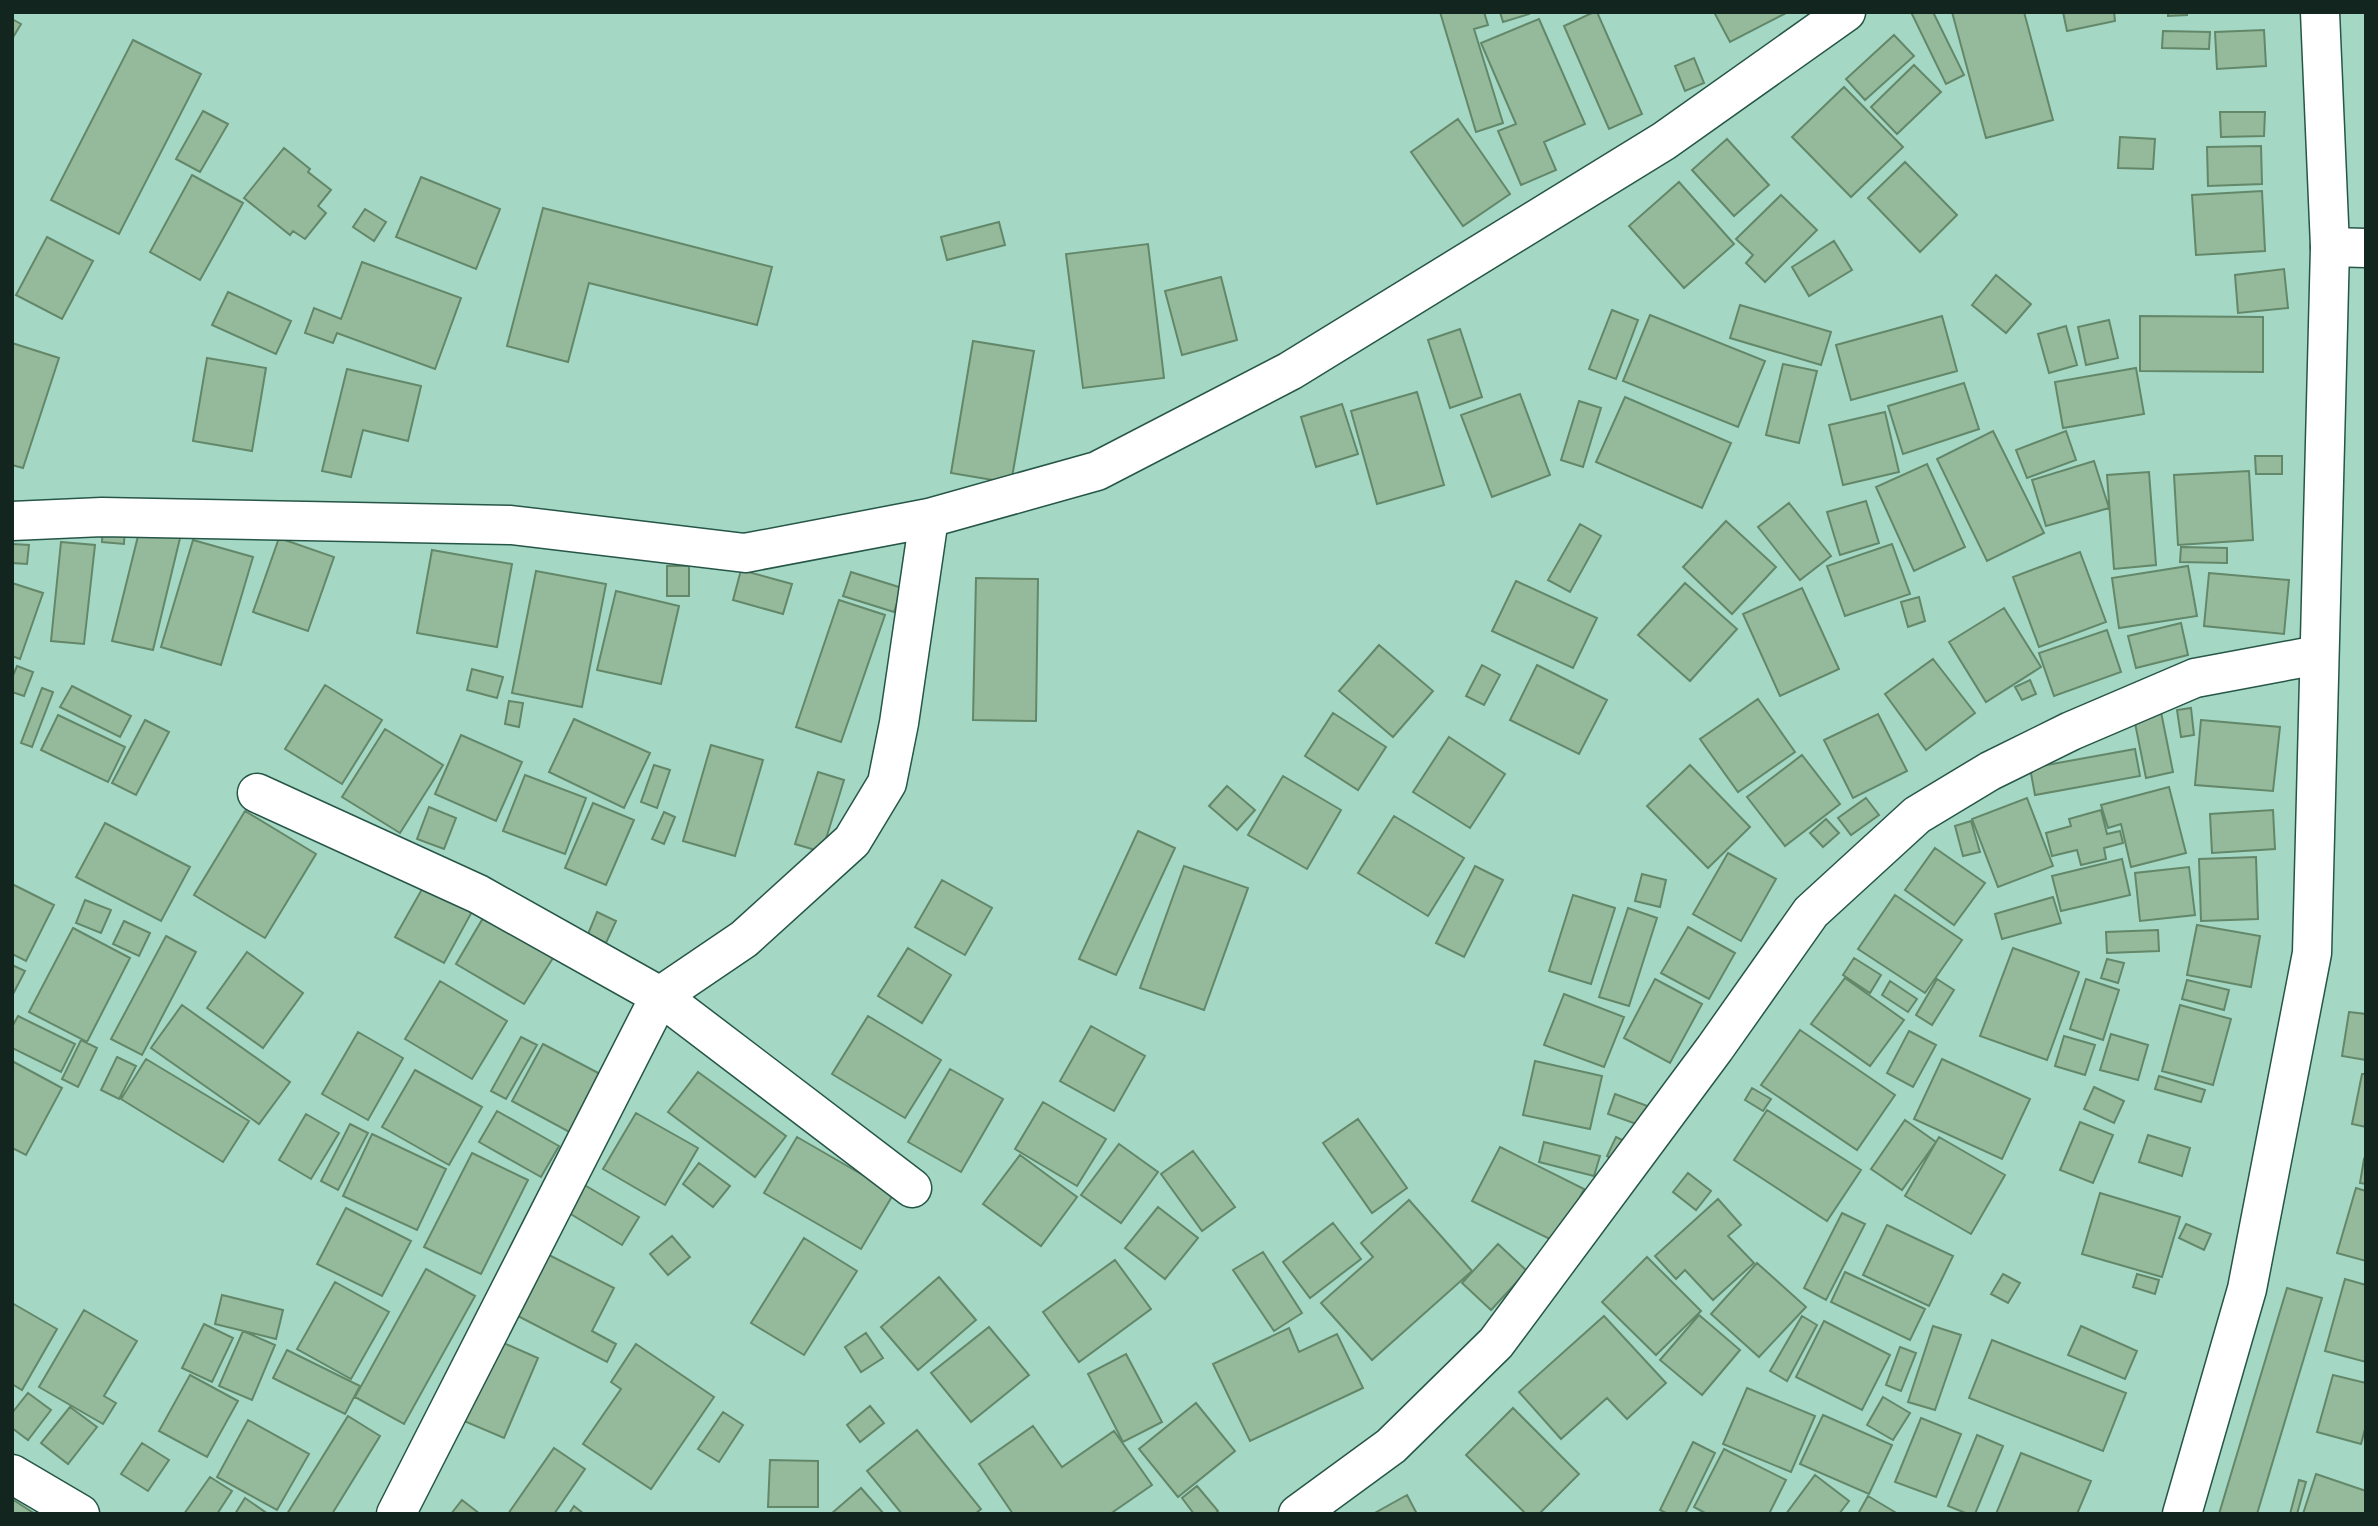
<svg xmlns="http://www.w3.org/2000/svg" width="2378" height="1526" font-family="'Open Sans',sans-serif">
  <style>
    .building { fill: #95ba9b; stroke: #638769; stroke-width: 2 }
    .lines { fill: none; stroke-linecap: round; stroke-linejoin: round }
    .street-casing { stroke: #265647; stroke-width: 41 }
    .secondary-casing { stroke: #265647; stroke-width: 41 }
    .street { stroke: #fff; stroke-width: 38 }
    .secondary { stroke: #fff; stroke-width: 38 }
  </style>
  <rect width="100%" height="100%" fill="#a4d7c4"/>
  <!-- building -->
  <path class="building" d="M1440 12H1484L1488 25 1474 29 1503 123 1476 132Z
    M1500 12H1529V14L1503 22Z
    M1594 12H1597L1642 114 1609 129 1564 26Z
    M1714 12H1788L1730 42Z
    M1911 12H1933L1964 75 1946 84Z
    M1952 12H2024L2053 120 1986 138Z
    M2063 12H2114L2115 21 2067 31Z
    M2168 12H2187V15L2168 16Z
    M12 19 21 24 12 39Z
    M1539 19 1585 124 1544 142 1556 170 1521 185 1498 131 1516 124 1481 43Z
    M2264 30 2266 66 2217 69 2215 32Z
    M2163 31 2210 32 2209 49 2162 48Z
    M1894 35 1914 56 1865 100 1846 79Z
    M133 40 201 74 119 234 51 200Z
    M1694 58 1704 83 1685 91 1675 66Z
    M1914 65 1941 92 1897 134 1871 107Z
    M1844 87 1903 147 1851 197 1792 137Z
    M203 111 228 124 200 172 176 159Z
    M2220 112H2265L2264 136 2221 137Z
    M1458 119 1510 194 1463 226 1411 152Z
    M2120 137 2155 139 2153 169 2118 168Z
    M1727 139 1769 185 1734 216 1692 170Z
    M2261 146 2262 184 2208 186 2207 147Z
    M284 148 310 169 308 172 331 190 318 206 326 213 305 239 293 231 290 235 244 198Z
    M1905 162 1957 215 1920 252 1868 198Z
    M192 175 243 203 200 280 150 252Z
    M421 177 500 209 476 269 396 237Z
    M1679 182 1734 244 1684 288 1629 226Z
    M2262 191 2265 251 2196 255 2192 195Z
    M1781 195 1817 230 1765 282 1746 263 1753 255 1736 239Z
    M543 208 772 267 757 325 589 283 568 362 507 346Z
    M365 209 386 222 374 241 353 227Z
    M999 222 1005 245 947 260 941 237Z
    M47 237 93 261 62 319 16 295Z
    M1834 241 1852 270 1809 296 1792 267Z
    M1148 244 1164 378 1083 388 1066 254Z
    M362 262 461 298 435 369 337 333 333 343 305 333 314 308 341 319Z
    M2284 269 2288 308 2238 313 2235 275Z
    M1996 275 2031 304 2006 333 1972 305Z
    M1221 277 1237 340 1182 355 1165 291Z
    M228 292 291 321 276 354 212 325Z
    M1740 305 1831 332 1821 365 1730 338Z
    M1612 310 1638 320 1616 379 1589 369Z
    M1650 315 1765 361 1738 427 1623 381Z
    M1942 316 1957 371 1851 400 1836 345Z
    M2140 316 2263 317V372L2140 371Z
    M2109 320 2118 358 2086 365 2078 327Z
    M2066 326 2077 365 2049 373 2038 334Z
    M1460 329 1482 397 1450 408 1428 340Z
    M973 341 1034 351 1011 483 951 473Z
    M12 343 59 358 23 468 12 465Z
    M207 358 266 368 252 451 193 441Z
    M1783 364 1817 371 1799 443 1766 435Z
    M2136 368 2144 414 2063 428 2055 382Z
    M347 369 421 386 408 441 363 430 351 477 322 471Z
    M1964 383 1979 429 1903 454 1888 406Z
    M1417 392 1444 485 1377 504 1351 411Z
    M1520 394 1550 475 1492 497 1461 415Z
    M1625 397 1731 443 1702 508 1596 462Z
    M1579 401 1601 408 1583 467 1561 460Z
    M1342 404 1358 454 1316 467 1301 417Z
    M1885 412 1899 472 1843 485 1829 425Z
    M1993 431 2044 533 1987 561 1937 459Z
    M2066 431 2076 460 2027 478 2016 450Z
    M2255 456H2282V474H2256Z
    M2094 461 2109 508 2046 526 2032 480Z
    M1927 464 1965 547 1914 571 1876 487Z
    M2249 471 2253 540 2178 545 2174 475Z
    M2149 472 2156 565 2114 569 2107 475Z
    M1866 501 1879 543 1840 555 1827 512Z
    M1789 503 1831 556 1800 580 1758 527Z
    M103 521 125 523 124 544 102 542Z
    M1726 521 1776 567 1732 614 1683 567Z
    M141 524 181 534 153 650 112 641Z
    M1580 524 1601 536 1570 592 1548 580Z
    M279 538 334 557 308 631 253 612Z
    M193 540 253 557 221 665 161 647Z
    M61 542 95 545 84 644 51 641Z
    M12 544 29 545 27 564 12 563Z
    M1892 544 1910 594 1845 616 1827 566Z
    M2181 547 2227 548V563L2180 562Z
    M432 550 512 564 497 647 417 633Z
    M2080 552 2106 622 2039 647 2013 577Z
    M667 566H689V596H667Z
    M2188 566 2197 616 2119 628 2112 578Z
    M741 570 792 584 783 614 733 600Z
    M536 571 606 584 582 707 512 693Z
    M851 572 902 588 894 612 843 596Z
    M2209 573 2289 580 2284 634 2204 626Z
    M976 578 1038 579 1036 721 973 720Z
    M1516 581 1597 618 1573 668 1492 631Z
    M12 583 43 593 20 659 12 656Z
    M1685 583 1737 629 1690 681 1638 635Z
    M1802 588 1839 669 1780 696 1743 614Z
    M616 591 679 606 661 684 597 670Z
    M1919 597 1925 621 1908 627 1901 602Z
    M839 600 885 615 841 742 796 727Z
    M2004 608 2041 667 1986 702 1949 642Z
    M2181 623 2188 655 2136 668 2128 636Z
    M2107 630 2121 672 2054 696 2039 653Z
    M1379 645 1433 691 1393 737 1339 691Z
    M1933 659 1975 713 1926 750 1885 694Z
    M1482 665 1500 675 1484 705 1466 696Z
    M1537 665 1607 700 1579 754 1510 720Z
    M17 666 33 672 24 696 12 692V678Z
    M472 669 503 677 497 698 467 690Z
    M2030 680 2036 694 2022 700 2015 687Z
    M325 685 382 720 342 784 285 749Z
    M72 686 131 716 120 737 60 707Z
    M42 688 53 692 32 747 21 743Z
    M1758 699 1795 752 1738 792 1700 739Z
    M509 701 523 703 519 727 505 724Z
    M2191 708 2194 735 2181 737 2177 710Z
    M2161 712 2173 772 2146 778 2134 718Z
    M1333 713 1386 747 1358 790 1305 756Z
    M1878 714 1907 771 1853 798 1824 740Z
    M58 715 125 747 108 782 41 750Z
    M574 719 650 753 624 808 549 772Z
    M145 720 169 732 136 795 112 783Z
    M2201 720 2280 727 2273 791 2195 785Z
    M385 729 443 765 400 833 342 797Z
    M461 735 522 762 496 821 435 794Z
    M1449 737 1505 774 1470 828 1413 792Z
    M711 745 763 760 735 856 683 841Z
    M2135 749 2140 776 2035 795 2030 768Z
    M1802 755 1840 804 1785 846 1747 797Z
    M654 765 670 770 657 808 641 802Z
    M1690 765 1750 827 1708 868 1647 806Z
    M818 772 844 780 822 852 795 844Z
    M525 775 586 798 565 854 503 831Z
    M1283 776 1341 810 1307 869 1248 835Z
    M1227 786 1255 810 1237 830 1209 806Z
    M2169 787 2186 853 2131 867 2121 824 2108 828 2101 805Z
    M1866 798 1879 815 1851 835 1838 818Z
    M2027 798 2053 866 1998 887 1972 819Z
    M593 803 634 820 606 885 565 868Z
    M429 807 456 818 444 849 417 839Z
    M2101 810 2107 834 2120 831 2123 843 2104 848 2106 859 2081 865 2077 850 2052 856 2046 833 2071 826 2069 819Z
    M2273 810 2275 849 2212 853 2210 814Z
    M245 811 316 854 265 938 194 895Z
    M664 812 675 817 664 844 652 839Z
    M1394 816 1464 858 1428 916 1358 873Z
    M1826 819 1839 833 1823 847 1810 833Z
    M1971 821 1980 852 1963 856 1955 826Z
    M105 823 190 867 161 921 76 877Z
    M1138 831 1175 848 1116 975 1079 959Z
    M1935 848 1985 883 1954 925 1905 890Z
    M1728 853 1776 879 1741 941 1693 914Z
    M2256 857 2258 919 2201 921 2199 859Z
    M2122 859 2130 895 2061 911 2052 876Z
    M1184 866 1248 888 1204 1010 1140 988Z
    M1475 866 1503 880 1464 957 1436 943Z
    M2189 867 2195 915 2140 921 2135 873Z
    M1642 874 1666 880 1660 907 1635 901Z
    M942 880 992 908 965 955 915 927Z
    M426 882 474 908 444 963 395 937Z
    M12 884 54 905 26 961 12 954Z
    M1573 895 1615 908 1591 984 1549 971Z
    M1895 895 1962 940 1925 993 1858 949Z
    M2053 897 2061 923 2002 939 1995 914Z
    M85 900 111 910 101 933 76 923Z
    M489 908 558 950 524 1004 456 964Z
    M1628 908 1657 918 1629 1006 1599 997Z
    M597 912 616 921 606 943 588 934Z
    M124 921 150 933 139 956 113 944Z
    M2197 925 2260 936 2251 987 2187 975Z
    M1688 927 1735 953 1709 999 1661 973Z
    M73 928 130 958 87 1042 29 1012Z
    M2158 930 2159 951 2107 953 2106 932Z
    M166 936 196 952 142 1055 111 1039Z
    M908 948 951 975 922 1023 878 996Z
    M2013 948 2079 972 2047 1060 1980 1036Z
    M247 952 303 993 263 1048 207 1008Z
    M1854 958 1881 975 1870 993 1843 975Z
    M2107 959 2124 963 2118 983 2101 978Z
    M12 965 25 971 12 996Z
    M1845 978 1904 1020 1870 1066 1811 1024Z
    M1655 979 1702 1004 1670 1063 1624 1038Z
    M1937 979 1954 990 1932 1025 1916 1015Z
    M2086 979 2119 990 2103 1040 2070 1029Z
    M2187 980 2229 990 2224 1010 2182 999Z
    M440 981 507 1021 472 1079 405 1039Z
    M1890 981 1917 999 1908 1012 1882 995Z
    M1564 994 1624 1017 1604 1067 1544 1045Z
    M182 1005 290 1082 259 1124 151 1048Z
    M2180 1005 2231 1019 2213 1085 2162 1071Z
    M2349 1012 2366 1014V1060L2342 1056Z
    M18 1016 75 1044 61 1072 12 1048V1027Z
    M868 1016 941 1060 905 1118 832 1074Z
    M1091 1026 1145 1056 1114 1111 1060 1081Z
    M1800 1030 1895 1095 1857 1150 1761 1085Z
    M1909 1031 1936 1045 1913 1087 1887 1073Z
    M358 1032 403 1058 368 1120 322 1094Z
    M2111 1034 2148 1045 2138 1080 2100 1070Z
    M2064 1036 2095 1045 2085 1075 2055 1066Z
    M521 1037 537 1045 506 1099 491 1091Z
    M81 1040 97 1048 78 1087 62 1079Z
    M543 1044 604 1076 573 1134 512 1101Z
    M117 1057 136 1066 119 1099 101 1090Z
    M146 1059 249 1121 223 1162 121 1099Z
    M1942 1059 2030 1099 2002 1159 1914 1119Z
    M12 1061 62 1088 26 1155 12 1148Z
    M1535 1061 1602 1076 1590 1129 1523 1115Z
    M950 1069 1003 1099 961 1172 908 1142Z
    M415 1070 482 1107 449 1165 382 1127Z
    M698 1072 786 1136 755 1177 668 1112Z
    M2362 1074H2366V1127L2352 1124Z
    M2159 1076 2205 1090 2201 1102 2155 1089Z
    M2094 1087 2124 1101 2114 1123 2084 1109Z
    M1752 1088 1771 1099 1763 1111 1745 1100Z
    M1615 1094 1653 1108 1645 1127 1608 1114Z
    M1043 1102 1106 1139 1077 1186 1015 1149Z
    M1767 1110 1861 1170 1827 1221 1734 1160Z
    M497 1111 559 1146 541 1177 479 1142Z
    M636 1113 698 1148 665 1205 603 1169Z
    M306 1114 339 1133 311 1179 279 1160Z
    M1358 1119 1407 1188 1372 1213 1323 1143Z
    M1905 1120 1936 1142 1902 1190 1871 1169Z
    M2080 1122 2113 1135 2093 1183 2060 1170Z
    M350 1124 368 1133 338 1190 321 1181Z
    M372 1134 446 1169 417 1230 343 1196Z
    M2148 1135 2190 1148 2182 1176 2139 1162Z
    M797 1137 894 1193 861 1249 764 1193Z
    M1616 1137 1630 1144 1620 1163 1607 1156Z
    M1939 1137 2005 1175 1971 1234 1905 1196Z
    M1544 1142 1600 1156 1594 1176 1539 1162Z
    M1119 1144 1158 1172 1121 1223 1081 1195Z
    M1500 1147 1584 1189 1558 1243 1472 1201Z
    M1193 1151 1235 1207 1202 1231 1161 1174Z
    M472 1153 528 1180 481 1274 424 1247Z
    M1020 1155 1077 1197 1041 1246 983 1204Z
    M2364 1159 2366 1160V1184L2360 1183Z
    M699 1163 730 1186 713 1207 683 1184Z
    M1688 1173 1711 1191 1696 1210 1673 1192Z
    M581 1183 639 1217 622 1245 564 1210Z
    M2356 1188 2366 1191V1261L2337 1253Z
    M2100 1193 2180 1217 2162 1277 2082 1254Z
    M1718 1199 1741 1225 1728 1236 1754 1263 1713 1300 1685 1270 1676 1279 1655 1256Z
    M1409 1200 1472 1271 1372 1360 1321 1303 1373 1257 1361 1243Z
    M1158 1207 1198 1238 1165 1279 1125 1248Z
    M346 1208 411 1241 382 1296 317 1264Z
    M1842 1213 1865 1224 1826 1300 1804 1288Z
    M1333 1223 1361 1259 1310 1298 1283 1262Z
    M2186 1224 2211 1234 2204 1250 2179 1238Z
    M1887 1225 1953 1256 1929 1306 1863 1275Z
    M672 1236 690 1257 668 1275 650 1254Z
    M804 1238 857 1271 804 1355 751 1323Z
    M1498 1244 1527 1271 1491 1310 1462 1283Z
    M1263 1252 1302 1313 1274 1331 1233 1270Z
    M545 1253 614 1288 592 1331 616 1344 607 1362 514 1314Z
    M1647 1257 1701 1311 1656 1355 1602 1302Z
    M1115 1260 1151 1309 1079 1362 1043 1312Z
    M1757 1263 1806 1307 1759 1357 1711 1314Z
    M426 1269 475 1296 404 1424 355 1397Z
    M1845 1272 1925 1309 1910 1340 1831 1302Z
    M2003 1274 2020 1283 2008 1303 1991 1294Z
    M2137 1274 2159 1280 2155 1294 2133 1287Z
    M939 1277 976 1320 918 1370 881 1327Z
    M2345 1279 2366 1285V1362L2325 1351Z
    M335 1282 389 1312 351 1379 297 1349Z
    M2287 1288 2322 1298 2257 1514H2219Z
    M222 1295 283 1310 276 1339 215 1324Z
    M12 1303 57 1329 22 1390 12 1384Z
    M84 1310 137 1341 104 1396 116 1403 103 1424 39 1387Z
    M1699 1315 1740 1350 1702 1395 1660 1360Z
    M1604 1316 1666 1383 1627 1419 1607 1398 1561 1439 1519 1392Z
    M1802 1316 1817 1325 1787 1381 1770 1371Z
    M1824 1321 1890 1355 1862 1410 1796 1377Z
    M204 1324 233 1338 212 1382 182 1368Z
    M1933 1326 1961 1335 1935 1410 1908 1402Z
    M2081 1326 2137 1351 2125 1379 2068 1355Z
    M989 1327 1029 1375 971 1422 931 1373Z
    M1289 1328 1299 1352 1337 1334 1363 1388 1250 1441 1213 1364Z
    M243 1331 275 1345 252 1400 219 1386Z
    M866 1333 883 1358 861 1372 845 1347Z
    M492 1338 538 1358 504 1438 457 1418Z
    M1992 1340 2126 1393 2103 1451 1969 1398Z
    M636 1344 714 1397 651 1489 583 1444 621 1389 611 1382Z
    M1900 1347 1916 1353 1901 1391 1886 1385Z
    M287 1350 360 1386 345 1414 273 1378Z
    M1126 1354 1162 1422 1123 1442 1088 1374Z
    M190 1375 238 1401 207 1457 159 1431Z
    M2333 1375 2366 1383V1425L2361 1444 2317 1432Z
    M1747 1388 1815 1416 1791 1472 1723 1444Z
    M28 1393 51 1410 28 1440 12 1428V1413Z
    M1883 1397 1910 1413 1893 1440 1867 1425Z
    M1196 1403 1235 1451 1178 1497 1139 1449Z
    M870 1406 884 1423 860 1442 847 1425Z
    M70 1407 97 1427 68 1464 41 1443Z
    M1513 1408 1579 1474 1539 1514H1526L1466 1455Z
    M723 1412 743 1425 719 1462 698 1449Z
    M1823 1415 1892 1445 1869 1494 1800 1464Z
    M348 1416 380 1436 332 1514H287Z
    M1921 1418 1961 1434 1936 1497 1895 1482Z
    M248 1420 309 1454 277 1510 217 1477Z
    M1033 1426 1062 1467 1114 1431 1152 1485 1110 1514H1013L979 1464Z
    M917 1430 981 1509 975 1514H902L867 1471Z
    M1977 1435 2003 1446 1975 1514H1968L1948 1506Z
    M1693 1442 1715 1453 1685 1514H1668L1660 1510Z
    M142 1443 169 1460 148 1491 121 1474Z
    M554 1448 585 1469 554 1514H508Z
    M1724 1449 1786 1480 1769 1514H1707L1694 1507Z
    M2021 1453 2091 1481 2077 1514H1996Z
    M770 1460 818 1461V1507H768Z
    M2316 1474 2366 1491V1514H2303Z
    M1815 1475 1849 1501 1839 1514H1786Z
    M210 1477 232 1491 217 1514H184Z
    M2299 1480 2306 1482 2297 1514H2290Z
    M1197 1486 1218 1511 1215 1514H1194L1182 1498Z
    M861 1488 884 1514H831Z
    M1407 1495 1417 1514H1373Z
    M1868 1496 1898 1514H1858Z
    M245 1498 268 1514H235Z
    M12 1499 35 1514H12Z
    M462 1500 480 1514H451Z
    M574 1506 584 1514H569Z"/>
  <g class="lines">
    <!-- street casing -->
    <g class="street-casing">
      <path id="street" d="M2330 247 2366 248
        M12 521 102 517 511 525 745 553 929 518 1097 471 1290 371 1664 141 1846 12
        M257 793 478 894 660 996 912 1188
        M12 1474 80 1514
        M396 1514 660 996 744 939 852 841 887 783 899 723 929 518
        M1298 1514 1391 1446 1496 1343 1715 1048 1811 912 1917 815 1990 771 2071 731 2195 678 2318 655"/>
    </g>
    <!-- secondary casing -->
    <g class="secondary-casing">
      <path id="secondary" d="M2182 1514 2247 1289 2312 953 2330 247 2320 12"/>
    </g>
    <!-- street -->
    <use href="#street" class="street"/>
    <!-- secondary -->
    <use href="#secondary" class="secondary"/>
  </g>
  <!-- border -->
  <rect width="2378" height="1526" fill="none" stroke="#12261f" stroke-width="28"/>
</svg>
